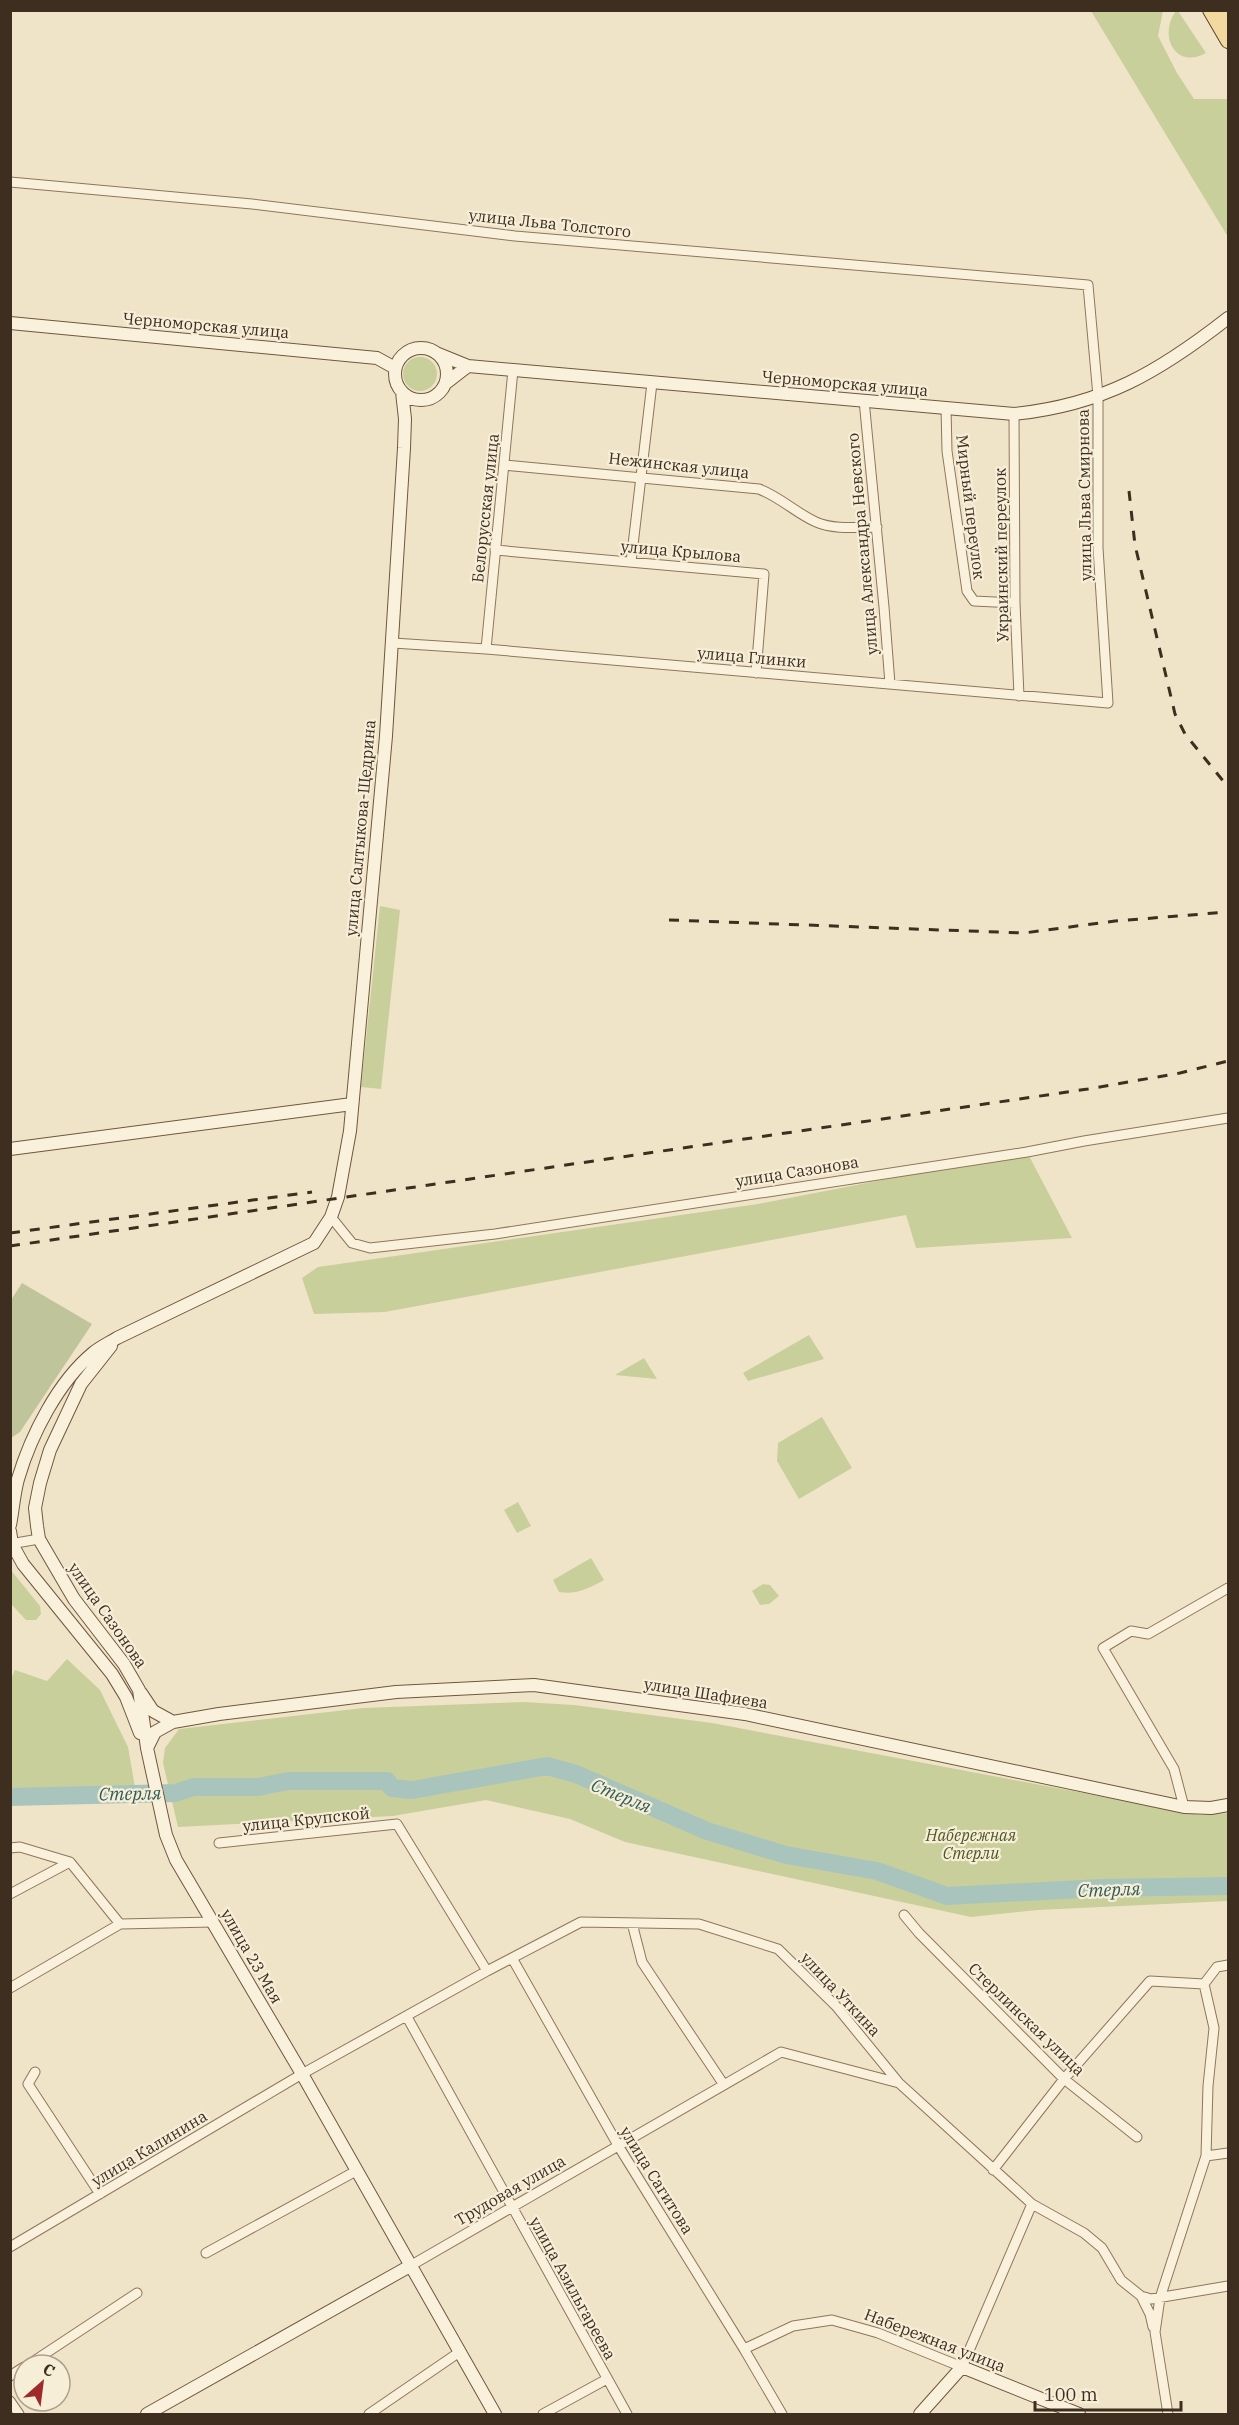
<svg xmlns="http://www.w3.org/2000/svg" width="1239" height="2425" font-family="'IBM Plex Serif',serif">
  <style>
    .green { fill: #c9cf9b }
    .cemetery { fill: #bfc49a }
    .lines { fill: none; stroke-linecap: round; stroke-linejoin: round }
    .river { stroke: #a9c4bc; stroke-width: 18 }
    .street-casing { stroke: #8d765c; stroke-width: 11 }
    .secondary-casing { stroke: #6f573f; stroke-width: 14 }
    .primary-casing { stroke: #5b4430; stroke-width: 16 }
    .street { stroke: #faf1dc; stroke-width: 9 }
    .secondary { stroke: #faf1dc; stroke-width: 12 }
    .primary { stroke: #f3d9a0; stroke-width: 14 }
    .rail { stroke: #3d2e20; stroke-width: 3; stroke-dasharray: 10 10; stroke-linecap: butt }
    .labels { text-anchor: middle; stroke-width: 4.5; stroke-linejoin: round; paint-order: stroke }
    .street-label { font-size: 16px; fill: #3d2e20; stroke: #f7eed8 }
    .park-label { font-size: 16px; font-style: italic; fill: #4d5a26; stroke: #f7eed8 }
    .water-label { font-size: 18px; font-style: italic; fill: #2f5d5a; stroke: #f7eed8 }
  </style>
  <rect width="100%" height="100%" fill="#f0e4c8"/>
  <!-- green -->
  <path class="green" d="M1091 11H1163L1158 36 1177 73 1194 99H1228V237Z
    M1176 11H1178L1206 53C1175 70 1158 35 1176 11Z
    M403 374a17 17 0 1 1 34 0a17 17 0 1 1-34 0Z
    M380 906 400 910 381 1089 361 1087Z
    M1027 1152 1072 1238 916 1248 906 1215 385 1312 314 1314 302 1278 318 1267 758 1204Z
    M809 1335 824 1359 748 1381 743 1373Z
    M644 1358 657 1379 615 1375Z
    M822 1417 852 1468 799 1499 777 1461 778 1443Z
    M518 1502 531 1526 517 1533 504 1510Z
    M591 1558 604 1580C590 1588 576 1595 559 1592L553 1580Z
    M10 1569 40 1606 41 1614 36 1620H26L11 1604Z
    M763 1584 770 1585 779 1596 769 1604 760 1605 752 1591Z
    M67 1659 100 1690 128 1747 135 1787 11 1792 10 1681 15 1670 47 1681Z
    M524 1702 574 1705 712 1723 1200 1815 1228 1813V1901L1038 1910 971 1917 625 1842 570 1819 486 1800 393 1816 178 1827 163 1763 165 1748 179 1729 363 1708Z"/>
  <!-- cemetery -->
  <path class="cemetery" d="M22 1283 92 1324 20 1432 11 1438V1300Z"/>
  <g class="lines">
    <!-- river -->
    <path class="river" d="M10 1797 175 1793 194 1787H258L288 1781H387L392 1788 412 1790 547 1766 576 1774 707 1831 786 1855 877 1871 947 1896 1101 1888 1228 1886"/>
    <!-- street casing -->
    <g class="street-casing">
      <path id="street" d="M10 182 252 204 515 236 1088 285 1098 396V548L1108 703 486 649 393 643
        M864 400 884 607 890 684
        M946 408 947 451 967 591 974 601 1015 603
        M1014 414 1015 603 1019 696
        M504 465 759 489C780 497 796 513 816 522 834 530 858 527 877 527
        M495 550 764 574 756 673
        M631 562 652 383
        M486 649 513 370
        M331 1217 352 1243 370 1248 495 1234 1027 1152 1084 1141 1228 1118
        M10 1544 39 1539
        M1184 1807 1174 1769 1103 1648 1131 1631 1148 1634 1228 1588
        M219 1843 397 1824 487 1971
        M10 1848 20 1847 70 1862 120 1924
        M10 1894 70 1862
        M904 1915 919 1933 1064 2079 1137 2137
        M632 1923 642 1962 724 2085
        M512 1958 619 2147 744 2349 782 2414
        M1204 1984 1217 1967 1228 1965
        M10 1988 120 1924 213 1922
        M407 2017 627 2414
        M35 2072 28 2084 100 2194
        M1206 2156 1228 2153
        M993 2170 1064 2079 1150 1981 1204 1984
        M10 2247 302 2074 487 1971 581 1922 699 1924 778 1949 836 2006 899 2083 1032 2204 1084 2233 1102 2248 1121 2280 1141 2296 1151 2299 1228 2286
        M206 2253 356 2171
        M410 2266 781 2052 899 2083
        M1141 2296 1150 2314 1153 2327
        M744 2349 793 2326 832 2320 878 2333 962 2367 1032 2204
        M28 2365 137 2293
        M10 2376 24 2367
        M10 2401 19 2414
        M369 2414 458 2353
        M543 2414 607 2379
        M1168 2414 1155 2332 1160 2298 1206 2156 1208 2086 1214 2028 1204 1984"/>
    </g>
    <!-- secondary casing -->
    <g class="secondary-casing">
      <path id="secondary" d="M10 323 377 358 395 368
        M395 374a26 26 0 1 1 52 0a26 26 0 1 1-52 0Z
        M436 353 468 366 1014 414C1103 405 1159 372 1228 318
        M446 383 468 366
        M10 1149 352 1104
        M111 1346 81 1384 50 1450 40 1483 35 1508 37 1526 39 1539 74 1599 124 1664 139 1690 147 1748 166 1835 176 1860 302 2074 495 2414
        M10 1525C13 1510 14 1493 18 1479 31 1435 58 1382 93 1353 100 1347 109 1343 117 1338L314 1243 331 1217 338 1197 350 1131 386 736 404 448 405 419 402 392
        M10 1531 12 1544 23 1564 112 1674 126 1697 140 1733
        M141 1693 153 1711 173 1722
        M147 1748 155 1732 173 1722 219 1714 396 1692 534 1685 745 1714 1184 1807 1211 1808 1228 1805
        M147 2414 410 2266
        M920 2414 962 2367 1079 2414"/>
    </g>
    <!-- primary casing -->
    <g class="primary-casing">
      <path id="primary" d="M1210 10 1228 41
        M1223 10 1228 19"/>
    </g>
    <!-- street -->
    <use href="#street" class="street"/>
    <!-- secondary -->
    <use href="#secondary" class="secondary"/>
    <!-- primary -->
    <use href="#primary" class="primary"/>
    <!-- rail -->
    <path class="rail" d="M1129 491 1135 545 1175 714 1185 734 1228 787
      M669 920 1024 933 1115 921 1228 912
      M10 1233 312 1192
      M10 1246 1088 1089 1180 1073 1228 1061"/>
  </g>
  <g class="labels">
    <!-- street labels -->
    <g class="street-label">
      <text transform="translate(550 223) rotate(6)" y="6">улица Льва Толстого</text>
      <text transform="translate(206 325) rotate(5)" y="6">Черноморская улица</text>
      <text transform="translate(845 383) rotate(5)" y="6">Черноморская улица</text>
      <text transform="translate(679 465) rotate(6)" y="6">Нежинская улица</text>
      <text transform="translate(1084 495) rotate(-91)" y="6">улица Льва Смирнова</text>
      <text transform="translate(971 507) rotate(83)" y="6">Мирный переулок</text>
      <text transform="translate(485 508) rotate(-84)" y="6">Белорусская улица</text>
      <text transform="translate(862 544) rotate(-95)" y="6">улица Александра Невского</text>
      <text transform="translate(681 551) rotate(5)" y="6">улица Крылова</text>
      <text transform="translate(1001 555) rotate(-91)" y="6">Украинский переулок</text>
      <text transform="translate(752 657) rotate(5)" y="6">улица Глинки</text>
      <text transform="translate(360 828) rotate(-85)" y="6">улица Салтыкова-Щедрина</text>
      <text transform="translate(797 1171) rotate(-9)" y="6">улица Сазонова</text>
      <text transform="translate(108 1615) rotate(55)" y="6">улица Сазонова</text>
      <text transform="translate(706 1693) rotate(9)" y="6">улица Шафиева</text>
      <text transform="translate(306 1819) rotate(-6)" y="6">улица Крупской</text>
      <text transform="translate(252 1956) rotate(60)" y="6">улица 23 Мая</text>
      <text transform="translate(841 1994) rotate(47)" y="6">улица Уткина</text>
      <text transform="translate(1027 2019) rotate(44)" y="6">Стерлинская улица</text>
      <text transform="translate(149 2148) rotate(-31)" y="6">улица Калинина</text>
      <text transform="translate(657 2180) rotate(58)" y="6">улица Сагитова</text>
      <text transform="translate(510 2190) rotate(-30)" y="6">Трудовая улица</text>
      <text transform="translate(573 2288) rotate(61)" y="6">улица Азильгареева</text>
      <text transform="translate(935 2340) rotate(21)" y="6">Набережная улица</text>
    </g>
    <!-- park labels -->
    <g class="park-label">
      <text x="971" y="1841">Набережная<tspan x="971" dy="18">Стерли</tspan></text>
    </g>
    <!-- water labels -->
    <g class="water-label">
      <text transform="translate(130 1794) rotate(-1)" y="6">Стерля</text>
      <text transform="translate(621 1796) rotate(22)" y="6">Стерля</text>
      <text transform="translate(1109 1890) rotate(-2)" y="6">Стерля</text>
    </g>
  </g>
  <!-- border -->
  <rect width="1239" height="2425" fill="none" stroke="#3d2e20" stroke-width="24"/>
  <!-- north arrow -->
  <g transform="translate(42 2383) rotate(28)"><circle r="28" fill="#f7eed8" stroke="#ada18e" stroke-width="1.5"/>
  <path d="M0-4.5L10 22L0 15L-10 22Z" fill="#9e2a2b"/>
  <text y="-9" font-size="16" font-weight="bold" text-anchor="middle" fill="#3d2e20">С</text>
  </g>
  <!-- scale -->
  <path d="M1035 2401v9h146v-9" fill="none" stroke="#3d2e20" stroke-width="3"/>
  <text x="1044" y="2401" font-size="18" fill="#3d2e20" stroke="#f7eed8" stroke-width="4.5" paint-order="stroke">100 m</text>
</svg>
